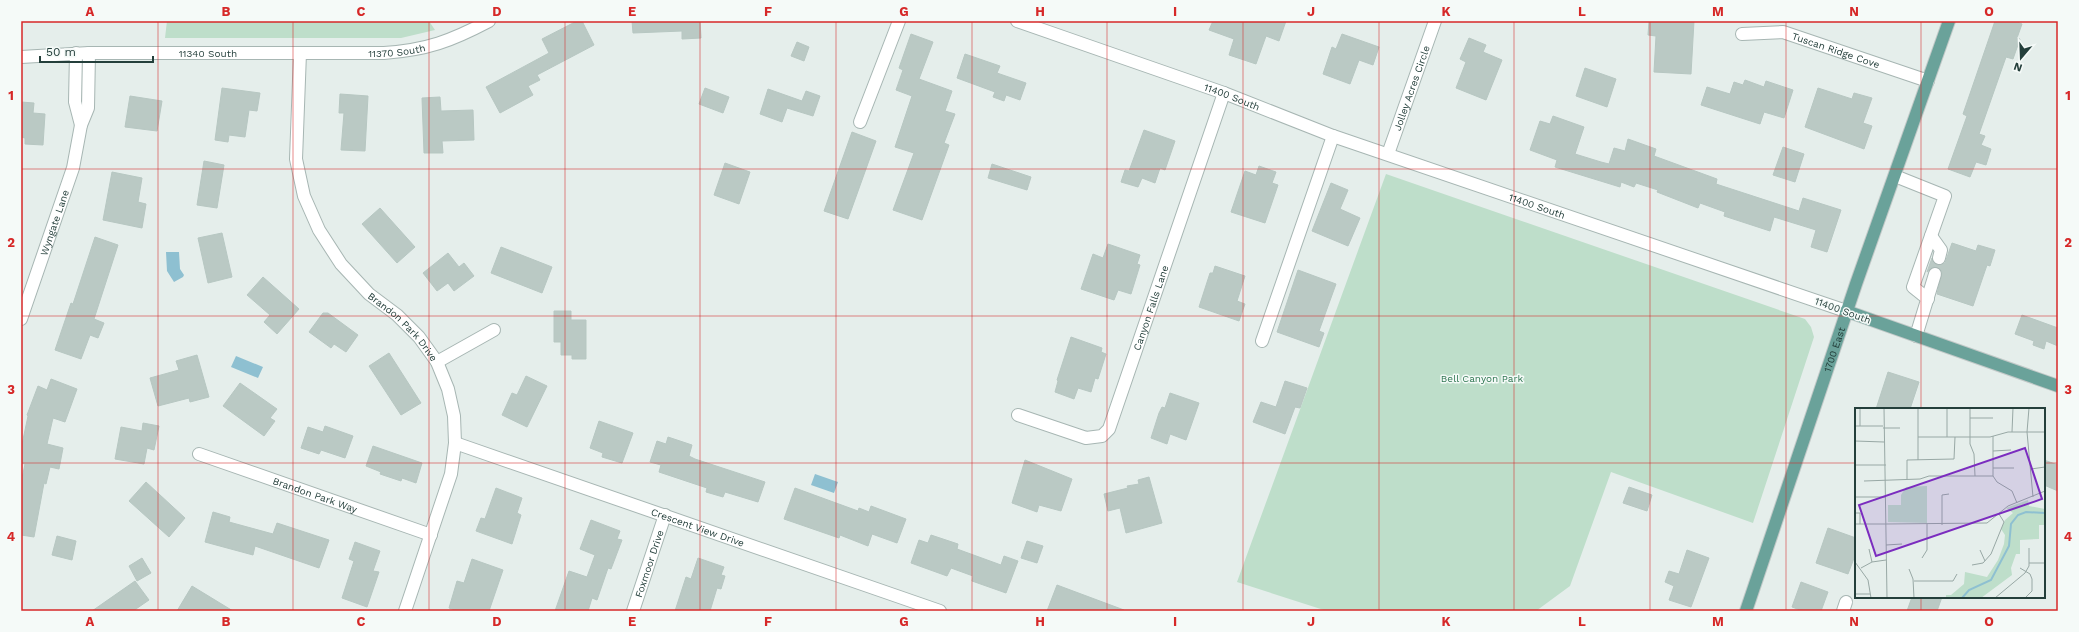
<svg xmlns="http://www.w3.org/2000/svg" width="2079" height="632" font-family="'Work Sans',sans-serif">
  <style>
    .green { fill: #bedeca }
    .water { fill: #8ec0d1 }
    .building { fill: #bac9c4; stroke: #b7c7c2 }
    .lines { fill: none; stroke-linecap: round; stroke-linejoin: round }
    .minor-casing { stroke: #a7b6b3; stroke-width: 14 }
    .major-casing { stroke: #c2c9c8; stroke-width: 14 }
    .minor { stroke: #fff; stroke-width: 12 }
    .major { stroke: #6aa29a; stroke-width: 12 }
    .grid { fill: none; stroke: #d62828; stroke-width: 1; stroke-opacity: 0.55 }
    .labels { text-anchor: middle; stroke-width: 3; stroke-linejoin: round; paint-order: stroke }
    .street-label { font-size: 10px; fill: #243f3b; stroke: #f5faf8 }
    .park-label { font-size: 10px; fill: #2e7651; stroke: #f5faf8 }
    .inset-river { fill: none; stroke: #8ec0d1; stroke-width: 2 }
    .inset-road { fill: none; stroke: #98a8a5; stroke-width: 1 }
    .view { fill: #7b2cbf; fill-opacity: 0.15; stroke: #7b2cbf; stroke-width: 2 }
    .inset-edge { fill: none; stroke: #243f3b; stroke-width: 2 }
    .neatline { fill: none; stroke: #d62828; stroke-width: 1.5 }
    .grid-label { font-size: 13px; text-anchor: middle; font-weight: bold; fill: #d62828 }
  </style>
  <rect width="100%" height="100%" fill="#e5eeeb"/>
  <!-- green -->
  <path class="green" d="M167 21H429L435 30 401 38H165Z
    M1386 174 1805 319 1811 327 1814 337 1753 523 1611 472 1570 586 1536 611H1327L1237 582Z"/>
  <!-- water -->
  <path class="water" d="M166 252H179L180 269 184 275 183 277 174 282 167 271Z
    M236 356 263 367 258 378 231 367Z
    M815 474 838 482 834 493 811 485Z"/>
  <!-- building -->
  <path class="building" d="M577 21H582L594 45 537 75 540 80 528 86 533 95 500 113 486 87 549 53 542 39Z
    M632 21H700L701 38 682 39V31L633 33Z
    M1213 21H1286L1279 41 1266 36 1256 64 1229 55 1234 39 1209 30Z
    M1649 21H1694L1691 74 1654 72 1656 36 1648 35Z
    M1995 21H2015L2022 24 2017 38 2020 39 2013 59 2006 57 1979 134 1985 136 1981 145 1991 149 1986 165 1976 162 1970 177 1948 169 1967 116 1963 114Z
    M911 34 933 42 919 79 952 91 945 111 955 114 944 143 949 145 922 220 893 210 914 153 895 147 912 96 896 90 903 70 899 68Z
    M1342 34 1379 47 1373 65 1359 60 1350 84 1323 74 1332 47 1336 49Z
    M1469 38 1486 45 1483 52 1502 60 1486 100 1456 88 1466 62 1460 59Z
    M797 42 809 47 804 61 791 56Z
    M965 54 1000 66 997 73 1026 83 1020 100 1006 95 1004 101 993 97 995 92 957 78Z
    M1585 68 1616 79 1607 107 1576 96Z
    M1745 80 1764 87 1766 81 1793 90 1784 118 1764 112 1760 124 1701 105 1707 87 1730 94 1734 82 1743 85Z
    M222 88 260 93 257 111 249 110 245 137 229 135 228 142 215 140Z
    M705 88 729 97 723 113 699 104Z
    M1818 88 1852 99 1854 93 1872 98 1863 123 1872 126 1864 149 1805 127Z
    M768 89 802 101 806 91 820 96 813 116 787 108 782 122 760 114Z
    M340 94 368 96 365 151 341 150 344 113H339Z
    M130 96 162 101 157 131 125 127Z
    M440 97 441 111 473 110 474 140 442 141 443 153H424L422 98Z
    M21 102 34 103 33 113 45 114 43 145 25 144V138L21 137Z
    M1553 116 1584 127 1575 154 1601 162 1609 164 1614 148 1625 151 1628 139 1656 149 1654 156 1717 179 1716 184 1799 211 1803 198 1841 210 1827 252 1811 247 1816 230 1774 217 1770 231 1724 216 1725 212 1700 203 1698 208 1657 192 1658 190 1636 183 1634 187 1621 182 1620 187 1555 167 1557 160 1530 150 1540 121 1550 124Z
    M1144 130 1175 141 1165 170 1160 168 1155 183 1142 178 1138 187 1121 182 1125 170 1129 171Z
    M852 132 876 141 848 219 824 211Z
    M1783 147 1804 154 1795 182 1773 175Z
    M204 161 224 165 217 208 197 205Z
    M725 163 750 172 739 204 714 195Z
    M992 164 1031 177 1027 190 988 178Z
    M1259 166 1276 172 1272 183 1278 185 1265 223 1231 212 1245 171 1256 175Z
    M112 172 142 178 138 202 146 204 142 228 103 220Z
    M1331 183 1348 190 1340 209 1360 218 1348 246 1312 231Z
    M380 208 415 247 397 263 362 224Z
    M222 233 232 277 208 283 198 238Z
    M95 237 118 245 94 319 104 323 98 338 90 335 81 359 55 350 71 303 73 304Z
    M1952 243 1976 251 1978 245 1995 250 1990 266 1987 265 1973 306 1937 294 1942 272 1940 269 1934 267 1927 272 1932 258 1934 263 1937 265 1945 263Z
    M1108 244 1140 255 1137 264 1140 265 1131 294 1118 290 1114 300 1081 289 1093 254 1103 258Z
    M501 247 552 267 542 293 491 273Z
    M448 253 459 267 464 263 474 276 454 291 448 283 437 291 423 273Z
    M1215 266 1245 276 1237 301 1245 304 1239 321 1199 307 1210 273H1213Z
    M1298 270 1336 284 1319 331 1324 333 1319 347 1277 332Z
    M263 277 299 309 277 334 264 322 270 315 247 295Z
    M554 311H571V320H586V359H572V355H561V342H554Z
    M323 313H328L358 335 346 352 334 344 331 348 309 332Z
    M2022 315 2058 328V346L2046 341 2044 349 2033 345 2034 341 2015 334Z
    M1071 337 1102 348 1101 352 1106 354 1098 379 1095 378 1091 392 1078 388 1074 399 1055 392 1058 381 1057 380Z
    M389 353 421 403 401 415 369 366Z
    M197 355 209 397 190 402 189 398 158 406 150 378 179 370 176 361Z
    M1888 372 1919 382 1910 409H1876Z
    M526 376 547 386 527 427 502 415 512 393 517 395Z
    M51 379 77 389 65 422 53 418 47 444 63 448 59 469 50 467 46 484 44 483 34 537 21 535V483L25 464 21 463V449L28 416 27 415 38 386 47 390Z
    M1285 381 1307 388 1300 408 1295 407 1285 434 1253 422 1261 402 1276 407Z
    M240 383 277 409 270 418 275 421 264 436 223 406Z
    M1170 393 1199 403 1186 440 1170 434 1167 444 1151 438 1159 413 1162 407 1165 408Z
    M599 421 633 433 622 463 602 457 603 453 590 448Z
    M143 423 159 426 154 450 147 448 144 464 115 459 121 427 142 431Z
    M325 426 353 436 345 458 321 450 319 454 301 448 308 427 323 432Z
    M668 437 692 445 689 456 695 459 765 482 758 502 725 492 723 497 706 492 707 488 659 472 661 465 650 462 657 441 666 444Z
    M373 446 422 463 416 483 402 478 401 481 380 474 381 472 366 466Z
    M1025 460 1072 479 1061 511 1039 505 1037 512 1012 503Z
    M2044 460 2058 465V491L2044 485Z
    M1149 477 1162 523 1126 533 1120 508 1108 511 1104 494 1128 488 1127 486 1139 484 1138 480Z
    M146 482 185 518 169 537 129 501Z
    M1629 487 1652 495 1647 511 1623 503Z
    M496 488 522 498 517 513 521 515 512 544 476 531 481 518 485 519Z
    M795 488 858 511 859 508 869 512 871 506 906 519 897 543 872 534 868 546 840 535 839 538 784 519Z
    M213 512 230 517 229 522 273 534 277 523 329 540 319 568 255 546 253 555 205 542Z
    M591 520 620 531 617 539 622 540 611 569 608 568 597 600 592 598 588 611H555L569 571 587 577 595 555 580 549Z
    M1828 528 1856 538V553L1848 574 1816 563Z
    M931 535 958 544 957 549 1001 565 1004 556 1018 561 1006 593 972 581 973 576 951 568 947 576 911 563 919 540 928 543Z
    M57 536 76 541 72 560 52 555Z
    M1027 541 1043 546 1037 563 1021 558Z
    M355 542 380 551 373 571 379 572 367 607 342 598 354 561 349 559Z
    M1687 550 1709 558 1691 607 1669 600 1674 586 1665 582 1669 571 1679 574Z
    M142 558 151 573 137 581 129 566Z
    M698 558 724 567 721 575 725 576 721 589 717 588 710 611H675L686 577 691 579Z
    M472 559 503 570 489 611H458L449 608 457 581 464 583Z
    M135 581 149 600 133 611H92Z
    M1801 582 1828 592 1821 611H1803L1792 607Z
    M1057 585 1124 610 1123 611H1047Z
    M192 586 233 611H177Z
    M1912 597H1942L1937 611H1907Z"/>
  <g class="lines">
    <!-- minor casing -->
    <g class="minor-casing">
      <g id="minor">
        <path id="s1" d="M1017 21 1224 93 1333 136 1846 311"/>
        <path id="s2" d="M1742 34 1783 32 1928 81"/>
        <path d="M76 53 75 102 81 125"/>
        <path id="s3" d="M300 53 296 159 304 196 319 230 341 264 369 294 397 315 419 337 437 362 448 389 454 416 455 443 451 474 405 611"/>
        <path id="s4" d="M21 57 89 53H384C427 50 451 41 489 21"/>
        <path d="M860 122 899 21"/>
        <path id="s5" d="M1388 154 1435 21"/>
        <path d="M1895 176 1945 196 1913 287 1928 299"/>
        <path d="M1931 236 1941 250 1939 258"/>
        <path id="s6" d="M21 319 73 168 81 125 88 108 89 53"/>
        <path d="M1916 336 1935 274"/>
        <path d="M1262 341 1333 136"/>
        <path d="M437 362 494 330"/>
        <path id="s7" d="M1018 415 1086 438 1102 436 1109 429 1224 93"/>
        <path id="s8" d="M455 443 940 611"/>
        <path id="s9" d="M199 454 431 535"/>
        <path id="s10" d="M633 611 665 515"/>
        <path d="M1843 611 1846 602"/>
      </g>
    </g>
    <!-- major casing -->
    <g class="major-casing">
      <g id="major">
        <path d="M1846 311 2058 386"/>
        <path id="s11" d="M1746 611 1856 284 1949 21"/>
      </g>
    </g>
    <!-- minor -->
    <use href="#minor" class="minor"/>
    <!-- major -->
    <use href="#major" class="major"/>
  </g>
  <!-- grid -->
  <path class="grid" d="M158 21V611M293 21V611M429 21V611M565 21V611M700 21V611M836 21V611M972 21V611M1107 21V611M1243 21V611M1379 21V611M1514 21V611M1650 21V611M1786 21V611M1921 21V409M21 169H2058M21 316H2058M21 463H1856M2044 463H2058M1921 597V611"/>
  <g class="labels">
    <!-- street labels -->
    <g class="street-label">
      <text dy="4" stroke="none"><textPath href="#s4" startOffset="376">11370 South</textPath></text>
      <text dy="4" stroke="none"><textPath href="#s2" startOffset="97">Tuscan Ridge Cove</textPath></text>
      <text dy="4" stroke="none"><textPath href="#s4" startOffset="187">11340 South</textPath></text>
      <text dy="4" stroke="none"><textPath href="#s5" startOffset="70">Jolley Acres Circle</textPath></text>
      <text dy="4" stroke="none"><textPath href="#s1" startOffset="228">11400 South</textPath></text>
      <text dy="4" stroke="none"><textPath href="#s1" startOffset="552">11400 South</textPath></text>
      <text dy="4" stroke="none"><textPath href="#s6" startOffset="102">Wyngate Lane</textPath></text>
      <text dy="4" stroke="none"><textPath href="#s7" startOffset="226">Canyon Falls Lane</textPath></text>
      <text transform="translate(1843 310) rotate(20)" y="4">11400 South</text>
      <text dy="4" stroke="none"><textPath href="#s3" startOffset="310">Brandon Park Drive</textPath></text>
      <text dy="4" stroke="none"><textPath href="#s11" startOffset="276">1700 East</textPath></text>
      <text dy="4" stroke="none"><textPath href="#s9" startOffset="123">Brandon Park Way</textPath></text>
      <text dy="4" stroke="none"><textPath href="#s8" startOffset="257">Crescent View Drive</textPath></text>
      <text dy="4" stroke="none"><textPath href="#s10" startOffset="50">Foxmoor Drive</textPath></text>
    </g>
    <!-- park labels -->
    <g class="park-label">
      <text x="1482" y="382">Bell Canyon Park</text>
    </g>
  </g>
  <!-- overview -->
  <g transform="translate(1855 408)">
    <rect width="190" height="190" fill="#e5eeeb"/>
    <path d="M72 78V115L33 114V97H46V87L51 79ZM173 92 174 98 190 101V117H184V131L165 132V146H161L156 160 157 167 126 190H91V187H96L109 176 110 164 132 169 143 152 149 136 150 127 146 121 150 112 158 105 151 100Z" fill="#bedeca"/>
    <path class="inset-river" d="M107 190 114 182 136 172 154 138 156 116 163 107 171 104 190 105"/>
    <path class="inset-road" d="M29 0 32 190M63 0V52M115 0V36L119 46 120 68M174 0 172 24 178 89M115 10H138M0 18H28M5 18V0M28 20H45M157 24 158 0M138 28V68L142 74 157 83 162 95M63 29H135L153 24H190M92 29V0M0 33 29 34M138 43 156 42M0 57H31M138 60H159M176 61 190 59M52 71V52L99 51 100 29M9 73 65 71 74 68H138M0 89H31M1 105H5V116M0 116H31M31 116 132 115 153 98 190 83M87 117V87L94 86M31 137 47 136M14 141 17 154M125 142 130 153M67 150 72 142V116M0 154 13 172 16 190M174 155H190M117 157 128 155 136 146 149 114 144 106M6 160 17 154 31 152M165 160 175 166 177 171V183L170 190M54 161 58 171 59 190M59 173H98L102 166M0 186H15M140 190 170 165 174 158V140"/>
    <path class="view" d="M170 40 187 91 21 148 4 97Z"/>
    <rect width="190" height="190" class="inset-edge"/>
  </g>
  <!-- border -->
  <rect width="2079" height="632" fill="none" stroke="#f5faf8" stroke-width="44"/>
  <!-- north arrow -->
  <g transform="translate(2021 58) rotate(199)" stroke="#f5faf8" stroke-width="3" paint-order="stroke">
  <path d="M0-3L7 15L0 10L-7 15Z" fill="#243f3b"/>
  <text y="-6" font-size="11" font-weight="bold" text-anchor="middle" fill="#243f3b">N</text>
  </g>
  <!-- scale -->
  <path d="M40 56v6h113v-6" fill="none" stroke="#243f3b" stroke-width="2"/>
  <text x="46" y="56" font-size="12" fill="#243f3b" stroke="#f5faf8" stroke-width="3" paint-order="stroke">50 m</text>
  <rect x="22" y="22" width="2035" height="588" class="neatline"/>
  <g class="grid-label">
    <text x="90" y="16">A</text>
    <text x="226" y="16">B</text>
    <text x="361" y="16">C</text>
    <text x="497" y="16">D</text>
    <text x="632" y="16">E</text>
    <text x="768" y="16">F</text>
    <text x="904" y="16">G</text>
    <text x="1040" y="16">H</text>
    <text x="1175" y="16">I</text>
    <text x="1311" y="16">J</text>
    <text x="1446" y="16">K</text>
    <text x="1582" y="16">L</text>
    <text x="1718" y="16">M</text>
    <text x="1854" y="16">N</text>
    <text x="1989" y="16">O</text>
    <text x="11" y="100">1</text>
    <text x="2068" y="100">1</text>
    <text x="11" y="247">2</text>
    <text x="2068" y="247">2</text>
    <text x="11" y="394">3</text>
    <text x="2068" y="394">3</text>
    <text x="11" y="541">4</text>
    <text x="2068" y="541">4</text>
    <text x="90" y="626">A</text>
    <text x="226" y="626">B</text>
    <text x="361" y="626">C</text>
    <text x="497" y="626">D</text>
    <text x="632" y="626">E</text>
    <text x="768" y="626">F</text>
    <text x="904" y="626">G</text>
    <text x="1040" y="626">H</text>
    <text x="1175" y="626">I</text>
    <text x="1311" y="626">J</text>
    <text x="1446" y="626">K</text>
    <text x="1582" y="626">L</text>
    <text x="1718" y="626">M</text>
    <text x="1854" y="626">N</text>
    <text x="1989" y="626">O</text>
  </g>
</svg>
